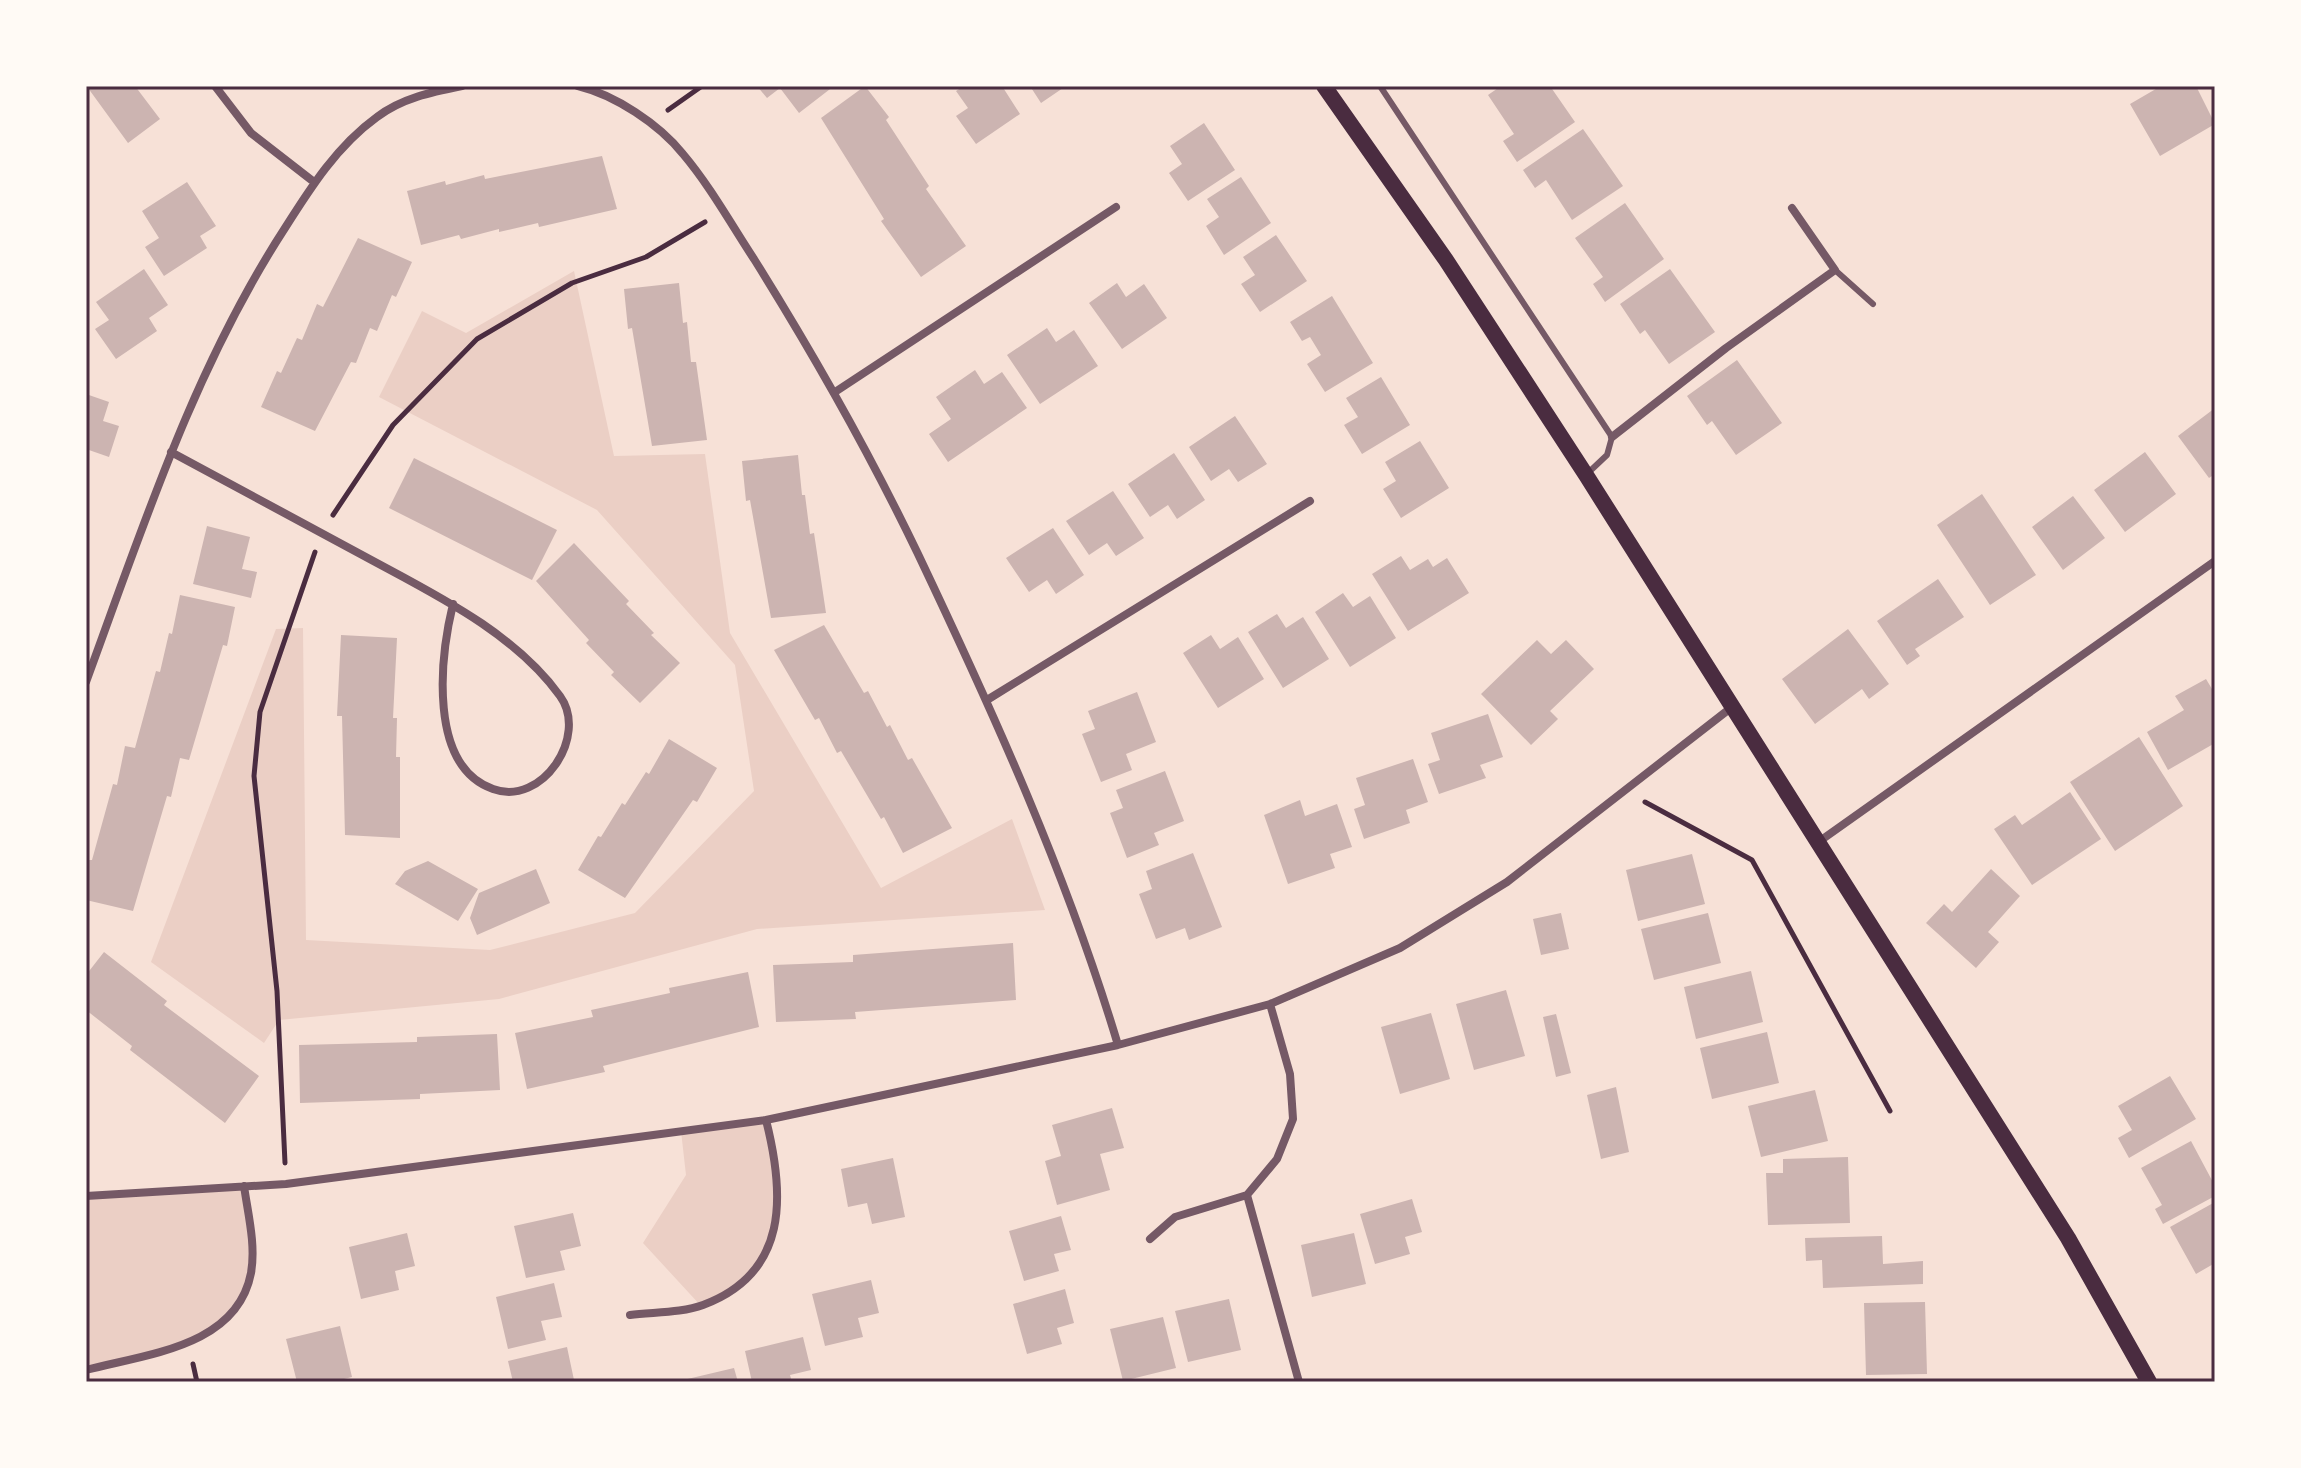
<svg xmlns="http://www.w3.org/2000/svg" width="2301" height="1468" font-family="'Space Grotesk',sans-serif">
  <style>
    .green { fill: #ebcfc5 }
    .building { fill: #ccb4b1 }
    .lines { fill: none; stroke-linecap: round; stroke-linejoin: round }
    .path { stroke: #4a2c40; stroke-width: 5 }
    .service { stroke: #755966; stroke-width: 6 }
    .minor { stroke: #755966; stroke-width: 8 }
    .secondary { stroke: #4a2c40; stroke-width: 16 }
    .neatline { fill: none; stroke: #4a2c40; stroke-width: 3 }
  </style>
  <rect width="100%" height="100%" fill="#f7e1d7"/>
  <!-- green -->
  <path class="green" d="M574 271 614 456 705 454 730 633 881 888 1012 819 1045 910 757 929 499 999 279 1020 264 1043 151 962 276 629 303 628 306 940 490 950 635 913 754 791 735 665 597 510 379 397 422 311 466 333Z
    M766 1120C774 1179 794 1241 739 1286 729 1294 713 1300 701 1306L643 1243 686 1175 681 1131Z
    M244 1186C246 1213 255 1247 251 1273 240 1342 142 1355 86 1370V1196Z"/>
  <!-- building -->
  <path class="building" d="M91 86H135L160 119 128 143 88 88Z
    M757 86H834L799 113 780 88 767 98Z
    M865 86 889 117 886 120 929 186 926 189 966 246 921 277 881 221 884 219 821 118Z
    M964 86H1002L1020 114 976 144 956 116 968 108 956 91Z
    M1030 86H1066L1041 103Z
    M1501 86H1550L1575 122 1517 162 1503 141 1514 134 1488 95Z
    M2161 86H2196L2215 124 2160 156 2130 104Z
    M1204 123 1235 170 1188 201 1169 173 1182 164 1170 146Z
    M1583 129 1623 186 1572 220 1546 180 1535 188 1523 170Z
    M602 156 617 209 539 227 538 223 499 232V229L461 239 459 235 421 245 407 191 445 181 446 185 484 175 485 179Z
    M1241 177 1271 223 1224 255 1206 226 1219 217 1207 199Z
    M187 182 216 226 200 236 207 248 164 276 145 247 159 238 142 211Z
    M1625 203 1664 259 1605 302 1593 284 1603 277 1575 238Z
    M1276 235 1307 281 1260 312 1241 284 1255 275 1243 257Z
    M358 238 412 262 396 297 392 295 377 331 370 328 356 363 351 362 315 431 261 407 277 371 281 373 297 338 302 340 317 304 323 307Z
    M144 269 168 305 149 318 157 331 116 359 95 329 109 320 96 302Z
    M1670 269 1715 332 1669 364 1645 330 1640 334 1620 304Z
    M679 283 683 323 687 322 691 362H696L707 440 652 446 632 328 628 329 624 289Z
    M1117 283 1126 297 1144 284 1167 318 1122 349 1089 303Z
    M1332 296 1373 363 1325 392 1307 364 1321 355 1310 337 1302 341 1290 322Z
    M1047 328 1056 342 1074 330 1098 366 1040 404 1007 355Z
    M1737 360 1782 423 1736 455 1712 421 1707 425 1687 396Z
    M975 370 984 384 1002 372 1027 408 948 462 929 434 951 419 936 397Z
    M1381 377 1410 425 1362 454 1344 425 1358 417 1346 398Z
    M86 394 109 402 103 421 119 426 109 457 86 449Z
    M2215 408V474L2209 478 2178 436Z
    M1235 416 1267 464 1238 482 1229 469 1211 481 1189 447Z
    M1420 441 1449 488 1401 518 1383 489 1396 481 1385 462Z
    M2145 452 2176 494 2125 532 2094 490Z
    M1174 453 1205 500 1177 519 1168 505 1150 517 1128 484Z
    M798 455 802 495H805L810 534 814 533 826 613 771 618 750 500 746 501 742 461Z
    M414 458 557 530 532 580 389 508Z
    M1113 491 1144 538 1116 556 1107 543 1089 555 1066 521Z
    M1982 494 2036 575 1990 605 1937 525Z
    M2073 496 2105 538 2063 570 2032 527Z
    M207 526 250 537 242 569 257 572 251 598 193 584Z
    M1053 528 1084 575 1056 594 1047 580 1029 592 1006 558Z
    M574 543 629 601 626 604 654 633 651 635 680 663 640 703 611 675 614 672 586 643 589 640 536 581Z
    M1401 556 1410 570 1428 559 1433 567 1447 558 1469 593 1408 631 1372 574Z
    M1938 579 1964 617 1915 649 1920 656 1907 665 1877 621Z
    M1343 593 1353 607 1370 596 1396 638 1350 667 1315 612Z
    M180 595 235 607 227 646 223 645 189 760 180 758 171 797 167 796 133 911 86 900 88 860H92L113 784 117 785 125 746 135 748 156 671 160 672 169 633 172 634Z
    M1277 614 1286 628 1303 617 1329 659 1283 688 1248 632Z
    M824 625 864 693 868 691 887 727 890 725 908 760 912 758 952 828 903 853 884 817 881 819 841 751 837 753 819 718 815 720 774 650Z
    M1848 629 1889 684 1869 699 1862 689 1815 724 1782 679Z
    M341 635 397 638 393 718H397L396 757H400V838L345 835 342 716H337Z
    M1211 635 1220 649 1238 637 1264 679 1218 708 1183 653Z
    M1537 640 1551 654 1566 640 1594 669 1550 711 1558 719 1531 745 1481 694Z
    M2206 679 2215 694V743L2168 770 2147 732 2184 710 2175 696Z
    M1137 692 1156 742 1126 754 1132 770 1101 782 1082 734 1095 729 1088 711Z
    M1488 714 1503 757 1480 765 1486 778 1439 794 1428 764 1440 760 1431 733Z
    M2139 737 2183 806 2115 851 2070 782Z
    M669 739 717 768 697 802 693 800 625 898 578 870 598 836 601 837 622 803 625 805 646 772 649 774Z
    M1413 759 1428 802 1406 810 1410 823 1364 839 1354 809 1365 805 1356 778Z
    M1165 771 1184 821 1154 833 1159 845 1127 858 1110 813 1123 808 1116 790Z
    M2070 792 2101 839 2032 885 1994 829 2015 815 2022 825Z
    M1300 800 1305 816 1337 804 1352 847 1330 854 1335 868 1288 884 1264 815Z
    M1193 853 1222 927 1189 940 1185 928 1156 939 1139 894 1152 889 1146 871Z
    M1692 854 1705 904 1638 921 1626 870Z
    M428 861 478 889 458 921 395 884 405 871Z
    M536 869 550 903 477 935 470 918 479 893Z
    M1991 869 2020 896 1988 932 1999 942 1976 968 1926 923 1944 904 1952 912Z
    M1561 913 1569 949 1541 955 1533 919Z
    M1708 913 1721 963 1654 980 1641 929Z
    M1013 943 1016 1000 855 1012 856 1019 776 1022 773 965 853 962V955Z
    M104 952 167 1001 164 1005 259 1076 225 1123 130 1050 132 1046 86 1010V975Z
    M1751 971 1763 1022 1696 1039 1684 987Z
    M748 972 759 1027 603 1066 605 1072 527 1089 515 1033 593 1017 591 1010 670 993 669 988Z
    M1506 990 1525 1056 1474 1070 1456 1004Z
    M1431 1013 1450 1079 1400 1094 1381 1027Z
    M1556 1014 1571 1073 1556 1077 1543 1017Z
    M1767 1032 1779 1083 1712 1099 1700 1048Z
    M497 1034 500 1090 420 1094V1099L300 1103 299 1045 417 1042V1037Z
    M2170 1076 2196 1119 2129 1158 2118 1138 2132 1130 2118 1106Z
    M1616 1087 1629 1152 1601 1159 1587 1095Z
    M1815 1090 1828 1141 1761 1157 1748 1106Z
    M1112 1108 1124 1148 1100 1154 1110 1190 1057 1205 1045 1161 1061 1156 1052 1125Z
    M2191 1141 2215 1186V1196L2163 1224 2155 1209 2162 1205 2141 1168Z
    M1848 1157 1850 1223 1768 1225 1766 1173H1783V1159Z
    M893 1158 905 1217 872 1224 867 1203 848 1207 841 1169Z
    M1412 1199 1422 1232 1405 1237 1410 1254 1375 1264 1360 1214Z
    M2215 1202V1263L2196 1274 2170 1227Z
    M573 1213 581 1246 560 1251 565 1270 526 1278 514 1226Z
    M1061 1216 1071 1250 1054 1254 1059 1271 1024 1281 1009 1231Z
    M407 1233 415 1266 395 1271 399 1290 361 1299 349 1247Z
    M1354 1233 1366 1284 1312 1297 1301 1245Z
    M1882 1236 1883 1264 1923 1261V1284L1823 1288 1822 1260 1806 1261 1805 1238Z
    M871 1280 879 1313 858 1318 863 1337 825 1346 812 1294Z
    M554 1283 562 1317 541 1321 546 1340 508 1349 496 1297Z
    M1065 1289 1074 1323 1057 1328 1062 1344 1027 1354 1013 1304Z
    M1229 1299 1241 1350 1188 1362 1175 1311Z
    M1925 1302 1927 1374 1866 1375 1864 1303Z
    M1163 1317 1176 1368 1123 1381 1110 1329Z
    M340 1326 352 1377 332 1382H297L286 1339Z
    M803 1337 811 1370 790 1375 792 1382H752L745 1351Z
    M567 1347 574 1380 513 1382 508 1361Z
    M734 1368 738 1382H679V1381Z"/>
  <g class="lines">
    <!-- path -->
    <path class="path" d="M668 110 702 86
      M333 515 393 425 477 339 572 283 646 257 705 222
      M1645 802 1752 860 1890 1111
      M285 1163 277 991 254 776 260 712 315 552
      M193 1364 197 1382"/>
    <!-- service -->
    <path class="service" d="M1380 86 1612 437 1607 455 1589 472
      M1835 270 1873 304"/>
    <!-- minor -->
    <path class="minor" d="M215 86 251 133 314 182
      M578 86C615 95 659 124 683 154 710 186 731 224 754 259 814 355 869 452 918 554 994 714 1067 875 1118 1045
      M835 392 1116 207
      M1612 437 1726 348 1835 270 1792 208
      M171 452C235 487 300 521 364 556 432 593 513 631 560 696 589 736 542 807 493 789 428 766 440 658 453 604
      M86 682C143 527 194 368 285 228 311 187 337 146 377 117 402 98 432 92 462 86
      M987 700 1310 501
      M1817 843 2215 561
      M1247 1195 1299 1382
      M86 1196 286 1184 766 1120 1118 1045 1270 1004 1400 948 1507 882 1732 707
      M1150 1239 1175 1217 1247 1195 1277 1159 1293 1119 1290 1074 1270 1004
      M630 1315C652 1312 682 1313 703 1305 789 1273 785 1195 766 1120
      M86 1370C146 1354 237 1347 251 1273 256 1245 248 1214 244 1186"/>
    <!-- secondary -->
    <path class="secondary" d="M1324 86 1446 260 1586 475 2068 1238 2149 1382"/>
  </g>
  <!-- border -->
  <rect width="2301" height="1468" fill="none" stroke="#fffaf5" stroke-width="176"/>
  <rect x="88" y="88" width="2125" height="1292" class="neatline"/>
</svg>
